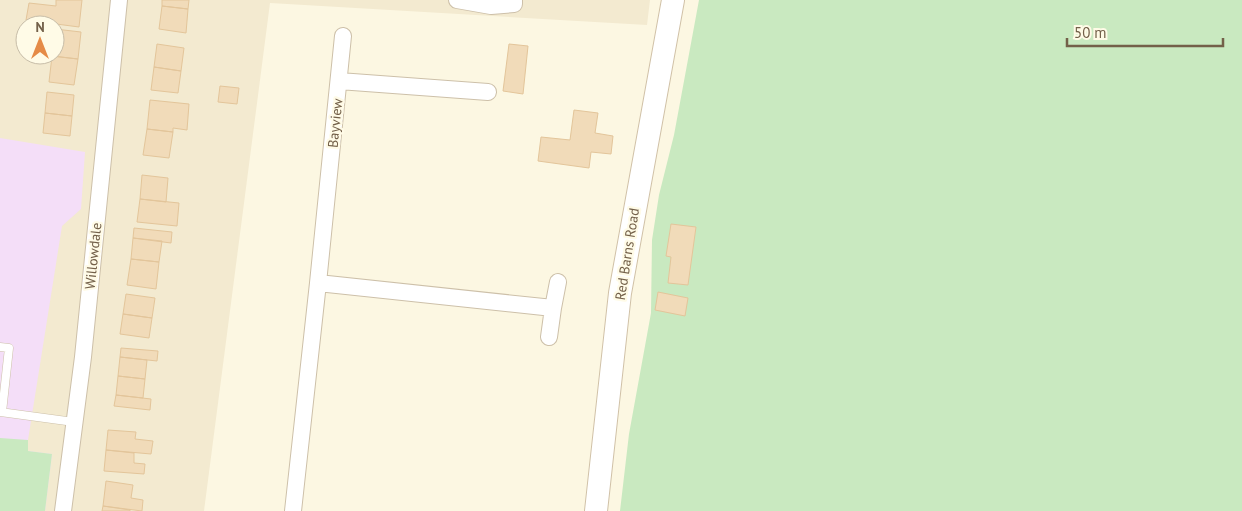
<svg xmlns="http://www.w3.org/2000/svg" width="1242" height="511" font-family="'PT Sans',sans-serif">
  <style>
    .residential { fill: #f3ead0; fill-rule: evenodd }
    .education { fill: #f4def8 }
    .green { fill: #c9e9c0 }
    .building { fill: #f1dbb9; stroke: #e3c59a }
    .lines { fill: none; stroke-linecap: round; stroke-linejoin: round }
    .lane-casing { stroke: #cdc0a9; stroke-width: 9 }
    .street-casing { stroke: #cdc0a9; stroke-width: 18 }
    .secondary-casing { stroke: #d0c1a7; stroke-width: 24 }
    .lane { stroke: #fff; stroke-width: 8 }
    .street { stroke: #fff; stroke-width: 16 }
    .secondary { stroke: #fff; stroke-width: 22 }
    .labels { text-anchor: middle; stroke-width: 4.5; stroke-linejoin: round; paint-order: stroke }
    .street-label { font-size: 14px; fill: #736049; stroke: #fffbe7 }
  </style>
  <rect width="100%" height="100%" fill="#fcf7e2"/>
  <!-- residential -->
  <path class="residential" d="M0 0H650L647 25 270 3 204 511H0ZM25 25H55V55H25Z"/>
  <!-- education -->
  <path class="education" d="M0 138 85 152 81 209 62 226 28 440V451L52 454 45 511H0Z"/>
  <!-- green -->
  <path class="green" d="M699 0H1242V511H620L629 434 651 313 652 240 659 195 674 135Z
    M0 438 28 440V451L52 454 45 511H0Z"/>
  <!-- building -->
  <path class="building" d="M56 0H82L79 27 26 20 29 3 56 6Z
    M162 0H189L188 9 162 6Z
    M162 6 188 9 186 33 159 29Z
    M55 29 81 32 78 59 52 56 55 55Z
    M157 44 184 48 181 71 154 67Z
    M509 44 528 46 523 94 503 91Z
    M52 56 78 59 74 85 49 82Z
    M154 67 181 71 178 93 151 90Z
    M220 86 239 88 237 104 218 102Z
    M47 92 74 95 72 116 45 113Z
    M150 100 189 104 187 130 173 128V132L147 129Z
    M574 110 598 113 595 133 613 136 611 154 591 152 589 168 538 161 541 137 570 140Z
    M45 113 72 116 70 136 43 133Z
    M147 129 173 132 169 158 143 155Z
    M142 175 168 178 166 202 140 199Z
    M140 199 179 203 177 226 137 222Z
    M671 224 696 227 688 285 668 283 671 257 666 256Z
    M134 228 172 232 171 243 133 238Z
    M133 238 162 241 159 262 131 259Z
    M131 259 159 262 156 289 127 285Z
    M658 292 688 298 685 316 655 310Z
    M126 294 155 298 152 318 123 314Z
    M123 314 152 318 149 338 120 334Z
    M121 348 158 351 157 361 120 357Z
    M120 357 147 360 145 379 118 376Z
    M118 376 145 379 143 398 116 395Z
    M116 395 151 399 150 410 114 406Z
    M108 430 136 432 135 439 153 441 151 454 106 450Z
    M106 450 134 453V463L145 464 144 474 104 471Z
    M106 481 133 485 131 498 143 500 142 511 103 506Z
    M103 506 130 510V511H102Z"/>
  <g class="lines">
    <!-- lane casing -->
    <g class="lane-casing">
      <path id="lane" d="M0 347 9 348 2 412
        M0 412 74 422"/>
    </g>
    <!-- street casing -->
    <g class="street-casing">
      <path id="street" d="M457 0 491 6 514 4V0
        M339 81 488 92
        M318 283 343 36
        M549 337 553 308
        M63 511 83 357 119 0
        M293 511 318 283 553 308 558 282"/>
    </g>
    <!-- secondary casing -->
    <g class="secondary-casing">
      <path id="secondary" d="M596 511 620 293 673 0"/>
    </g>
    <!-- lane -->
    <use href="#lane" class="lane"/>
    <!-- street -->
    <use href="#street" class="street"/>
    <!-- secondary -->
    <use href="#secondary" class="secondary"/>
  </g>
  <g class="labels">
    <!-- street labels -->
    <g class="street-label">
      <text transform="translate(335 123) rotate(-84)" y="5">Bayview</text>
      <text transform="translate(627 254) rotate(-81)" y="5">Red Barns Road</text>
      <text transform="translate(93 256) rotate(-84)" y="5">Willowdale</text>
    </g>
  </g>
  <!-- north arrow -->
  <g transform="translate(40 40)"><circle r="24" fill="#fffbe7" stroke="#c7bda8"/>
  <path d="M0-4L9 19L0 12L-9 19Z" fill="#e58b47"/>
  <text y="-8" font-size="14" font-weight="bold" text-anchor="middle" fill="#736049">N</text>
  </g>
  <!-- scale -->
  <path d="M1067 38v8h156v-8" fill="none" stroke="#736049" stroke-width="2.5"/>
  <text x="1074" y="38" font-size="15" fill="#736049" stroke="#fffbe7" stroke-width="4" paint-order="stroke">50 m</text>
</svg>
